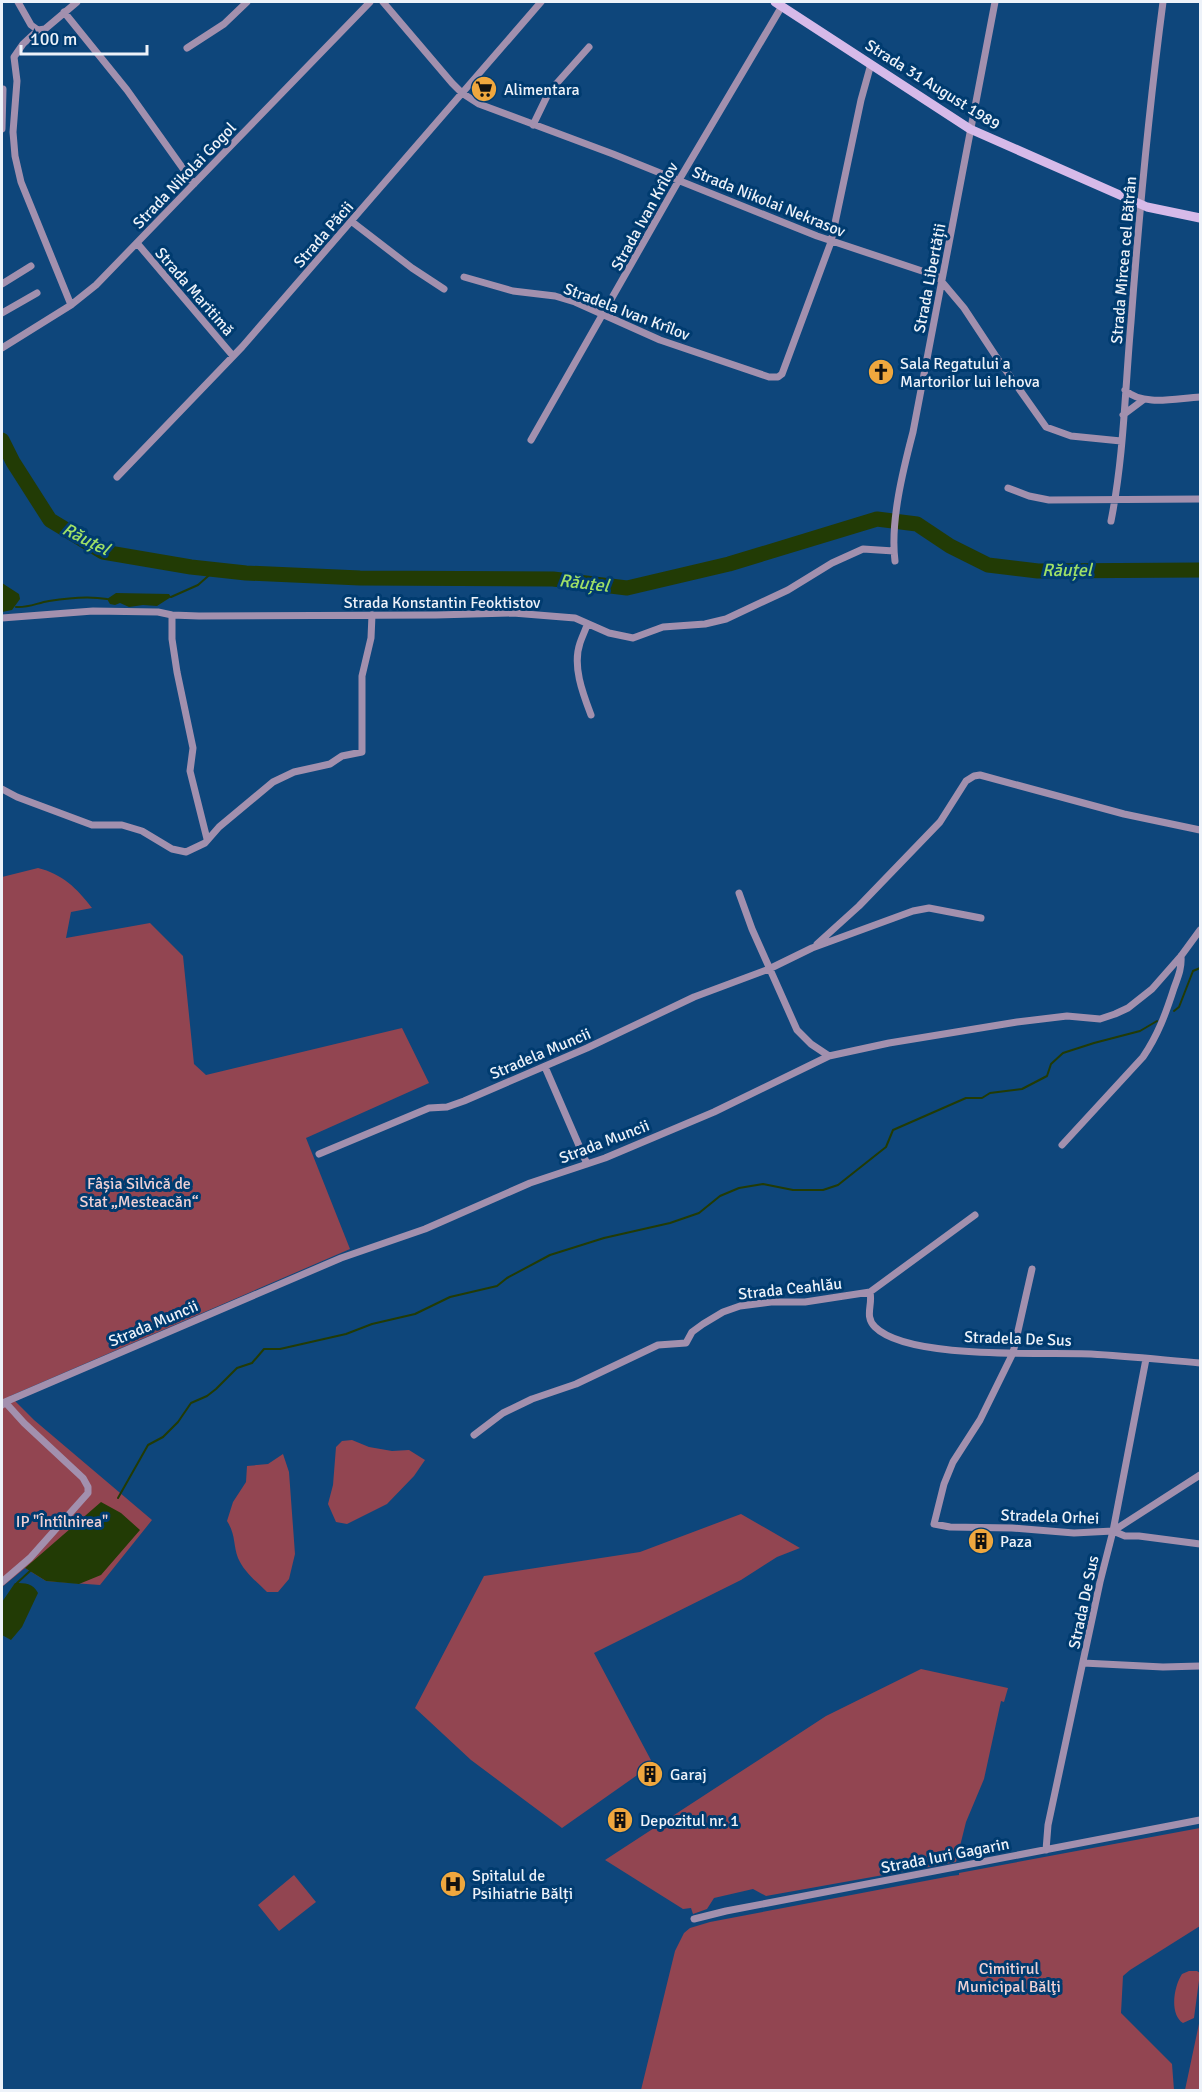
<svg xmlns="http://www.w3.org/2000/svg" width="1202" height="2092" font-family="Signika,sans-serif">
  <style>
    .green { fill: #924551 }
    .water { fill: #223b05 }
    .lines { fill: none; stroke-linecap: round; stroke-linejoin: round }
    .stream { stroke: #223b05; stroke-width: 2 }
    .river { stroke: #223b05; stroke-width: 15 }
    .street { stroke: #a290ae; stroke-width: 7 }
    .secondary { stroke: #d6bae9; stroke-width: 9 }
    .labels { text-anchor: middle; stroke-width: 6; stroke-linejoin: round; paint-order: stroke }
    .street-label { font-size: 16px; fill: #edf2f9; stroke: #003b6f }
    .poi-label { font-size: 16px; fill: #edf2f9; stroke: #003b6f; text-anchor: start }
    .park-label { font-size: 16px; fill: #efd1d4; stroke: #003b6f }
    .water-label { font-size: 18px; font-style: italic; fill: #a0e166; stroke: #003b6f }
  </style>
  <rect width="100%" height="100%" fill="#0e467b"/>
  <!-- green -->
  <path class="green" d="M38 868C62 874 77 888 92 908L71 912 66 938 150 923 183 956 194 1064 206 1075 402 1028 429 1083 306 1138 350 1249 10 1396 34 1420 152 1520 100 1585 46 1581 25 1568 2 1587V877Z
    M352 1440 369 1447 392 1451 409 1450 425 1460 414 1476 387 1504 347 1524 336 1522 328 1504 333 1485 336 1447 342 1441Z
    M283 1454 289 1472 295 1554 289 1579 278 1592H267C257 1582 244 1572 238 1558 233 1545 236 1535 227 1521L233 1502 246 1482 247 1466 268 1464Z
    M741 1514 800 1548 777 1557 741 1580 594 1653 653 1764 562 1828 471 1760 415 1708 484 1576 640 1552Z
    M921 1669 1008 1688 1004 1702 1001 1701 984 1779 966 1822 956 1862 766 1896 753 1889 714 1898 707 1909 693 1914 691 1908 683 1909 605 1860 826 1716Z
    M1200 1828V1926L1130 1970 1123 1976 1121 2013 1172 2064 1174 2090H641L675 1951 684 1933 690 1928 710 1922 951 1876 959 1875V1873Z
    M294 1875 316 1902 279 1931 258 1905Z
    M1189 1971H1197L1200 1973 1194 2018 1183 2023C1169 2014 1174 1986 1182 1974Z
    M1200 2019V2090H1185Z"/>
  <!-- water -->
  <path class="water" d="M2 583 19 594 20 599 12 610 2 612Z
    M116 593 169 594 171 597 157 606 143 605 129 607 120 603 115 605 110 604 107 599Z
    M101 1502 121 1513 140 1530 101 1575 79 1584 46 1581 25 1568Z
    M15 1583C25 1583 33 1583 38 1593L22 1627 11 1640 2 1635V1602Z"/>
  <g class="lines">
    <!-- stream -->
    <path class="stream" d="M171 597 198 585 215 570
      M16 607C28 608 37 603 49 601 67 598 90 596 107 599
      M1174 1011 1179 1007 1193 971 1200 968
      M118 1498 148 1445 163 1437 178 1422 191 1403 207 1396 216 1389 237 1368 252 1363 264 1349H280L346 1334 372 1324 415 1314 450 1297 497 1286 507 1278 550 1255 604 1238 670 1223 699 1213 720 1196 739 1188 763 1184 793 1190H823L838 1185 886 1147 893 1130 966 1098H982L990 1093 1022 1089 1047 1076 1051 1064 1063 1053 1094 1043 1140 1031 1157 1021
      M17 1583 30 1571"/>
    <!-- river -->
    <path class="river" d="M2 440 13 462 50 520 103 552 191 567 246 573 360 578 553 579 627 588 729 564 877 519 917 524 950 546 988 565 1038 571 1200 570"/>
    <!-- street -->
    <path class="street" d="M18 2 31 25 38 30
      M383 2 452 83 462 93 479 104 613 154 817 236 937 276 964 308 995 355 1046 427 1071 436 1121 441
      M64 12 127 90 194 184
      M187 48 224 24 247 2
      M533 125 549 92 589 47
      M2 129 3 89
      M351 221 412 268 444 289
      M137 243 233 356
      M464 277 513 291 555 296 575 302 660 340 769 377H778L782 374 831 242 861 100 871 64
      M2 284 31 266
      M71 305 21 182 15 156 13 132 17 81 14 57 23 44 38 30 45 29 77 2
      M2 313 37 293
      M2 348 71 305 96 285 370 2
      M1125 390C1143 407 1177 398 1200 397
      M1123 415 1143 400
      M531 440 679 180 782 6
      M117 477 242 347 541 2
      M1008 488 1029 496 1049 500 1200 499
      M1111 521C1124 456 1125 388 1131 322 1139 215 1149 108 1163 2
      M895 561C890 522 903 470 913 432L995 2
      M172 615V639L177 672 193 748 190 771 207 839
      M2 618 93 611 158 612 172 615 199 616 436 615 513 613 575 618 609 633 633 638 663 627 705 624 726 619 788 590 832 563 863 549 894 551
      M587 625C585 631 582 637 580 643 572 666 583 694 591 715
      M2 789 17 797 92 825H122L142 831 172 849 186 852 205 843 219 827 273 782 294 772 330 764 342 756 362 752V676L371 638 372 615
      M739 893 752 929 797 1030 811 1044 829 1056
      M817 944 859 906 940 822 966 781 974 776 980 775 1124 814 1200 830
      M545 1067 587 1164
      M1062 1145 1143 1057C1158 1035 1166 1013 1174 988 1178 977 1182 968 1181 956
      M319 1154 429 1108 447 1107 464 1101 587 1048 694 997 769 969 812 948 913 911 929 908 981 918
      M1032 1269 1013 1353 980 1420 953 1462 944 1484 934 1524 950 1527 1012 1528 1074 1533 1113 1531 1125 1536H1139L1200 1544
      M870 1292C873 1305 864 1316 875 1327 908 1360 1043 1352 1091 1354 1127 1356 1164 1360 1200 1363
      M2 1405 5 1402 341 1258 425 1229 530 1183 605 1158 714 1112 829 1056 889 1043 1017 1022 1067 1016 1100 1019 1115 1014 1128 1008 1152 989 1181 956 1200 930
      M474 1435 503 1413 532 1399 576 1384 658 1345 686 1343 692 1332 703 1324 723 1312 740 1306 771 1302H805L870 1292 975 1215
      M1113 1531 1200 1475
      M2 1582 30 1558 88 1493V1487L83 1478 24 1423 5 1402
      M1083 1663 1163 1667 1200 1666
      M1046 1850 1048 1825 1100 1582 1113 1531 1146 1359
      M694 1919 726 1911 1200 1820"/>
    <!-- secondary -->
    <path class="secondary" d="M775 2 970 129 1147 207 1200 218"/>
  </g>
  <!-- icons -->
  <defs>
    <g id="supermarket-disc" transform="scale(1.35)"><circle r="9.5" fill="#efa73e" stroke="#003b6f"/><path d="M-6-5.5h2.5l.6 2H6L4.5 2H-2.5L-4.4-4H-6ZM-1.5 3.2a1.3 1.3 0 1 0 .1 0ZM3 3.2a1.3 1.3 0 1 0 .1 0Z" fill="#111"/></g>
    <g id="church-disc" transform="scale(1.35)"><circle r="9.5" fill="#efa73e" stroke="#003b6f"/><path d="M-1.2-6h2.4v3.5h3.3v2.4h-3.3V6h-2.4V-.1h-3.3v-2.4h3.3Z" fill="#111"/></g>
    <g id="building-disc" transform="scale(1.35)"><circle r="9.5" fill="#efa73e" stroke="#003b6f"/><path d="M-4-6H4V6H1V3H-1V6H-4ZM-2.5-4.3h1.7v1.8h-1.7ZM.8-4.3h1.7v1.8H.8ZM-2.5-1h1.7V.8h-1.7ZM.8-1h1.7V.8H.8Z" fill="#111"/></g>
    <g id="hospital-disc" transform="scale(1.35)"><circle r="9.5" fill="#efa73e" stroke="#003b6f"/><path d="M-5-5h3v3.5h4V-5h3V5h-3V1.5h-4V5h-3Z" fill="#111"/></g>
  </defs>
  <g fill-rule="evenodd">
    <use href="#supermarket-disc" x="484" y="89"/>
    <use href="#church-disc" x="881" y="372"/>
    <use href="#building-disc" x="981" y="1541"/>
    <use href="#building-disc" x="650" y="1774"/>
    <use href="#building-disc" x="620" y="1820"/>
    <use href="#hospital-disc" x="453" y="1884"/>
  </g>
  <g class="labels">
    <!-- street labels -->
    <g class="street-label">
      <text transform="translate(933 84) rotate(32)" y="6">Strada 31 August 1989</text>
      <text transform="translate(184 175) rotate(-46)" y="6">Strada Nikolai Gogol</text>
      <text transform="translate(769 201) rotate(22)" y="6">Strada Nikolai Nekrasov</text>
      <text transform="translate(644 216) rotate(-61)" y="6">Strada Ivan Krîlov</text>
      <text transform="translate(323 234) rotate(-49)" y="6">Strada Păcii</text>
      <text transform="translate(1123 260) rotate(-85)" y="6">Strada Mircea cel Bătrân</text>
      <text transform="translate(929 278) rotate(-79)" y="6">Strada Libertății</text>
      <text transform="translate(195 291) rotate(49)" y="6">Strada Maritimă</text>
      <text transform="translate(627 311) rotate(21)" y="6">Stradela Ivan Krîlov</text>
      <text x="442" y="608">Strada Konstantin Feoktistov</text>
      <text transform="translate(540 1053) rotate(-23)" y="6">Stradela Muncii</text>
      <text transform="translate(604 1141) rotate(-21)" y="6">Strada Muncii</text>
      <text transform="translate(790 1288) rotate(-6)" y="6">Strada Ceahlău</text>
      <text transform="translate(153 1323) rotate(-23)" y="6">Strada Muncii</text>
      <text transform="translate(1018 1338) rotate(2)" y="6">Stradela De Sus</text>
      <text transform="translate(1050 1516) rotate(2)" y="6">Stradela Orhei</text>
      <text transform="translate(1083 1602) rotate(-78)" y="6">Strada De Sus</text>
      <text transform="translate(945 1855) rotate(-11)" y="6">Strada Iuri Gagarin</text>
    </g>
    <!-- poi labels -->
    <g class="poi-label">
      <text x="504" y="95">Alimentara</text>
      <text x="900" y="369">Sala Regatului a<tspan x="900" dy="18">Martorilor lui Iehova</tspan></text>
      <text x="1000" y="1547">Paza</text>
      <text x="670" y="1780">Garaj</text>
      <text x="640" y="1826">Depozitul nr. 1</text>
      <text x="472" y="1881">Spitalul de<tspan x="472" dy="18">Psihiatrie Bălți</tspan></text>
    </g>
    <!-- park labels -->
    <g class="park-label">
      <text x="139" y="1189">Fâșia Silvică de<tspan x="139" dy="18">Stat „Mesteacăn“</tspan></text>
      <text x="62" y="1527">IP "Întîlnirea"</text>
      <text x="1009" y="1974">Cimitirul<tspan x="1009" dy="18">Municipal Bălţi</tspan></text>
    </g>
    <!-- water labels -->
    <g class="water-label">
      <text transform="translate(86 539) rotate(27)" y="6">Răuțel</text>
      <text x="1067" y="576">Răuțel</text>
      <text transform="translate(584 583) rotate(7)" y="6">Răuțel</text>
    </g>
  </g>
  <!-- border -->
  <rect width="1202" height="2092" fill="none" stroke="#edf2f9" stroke-width="6"/>
  <!-- scale -->
  <path d="M21 45v9h126v-9" fill="none" stroke="#edf2f9" stroke-width="3"/>
  <text x="30" y="45" font-size="18" fill="#edf2f9" stroke="#003b6f" stroke-width="4.5" paint-order="stroke">100 m</text>
</svg>
